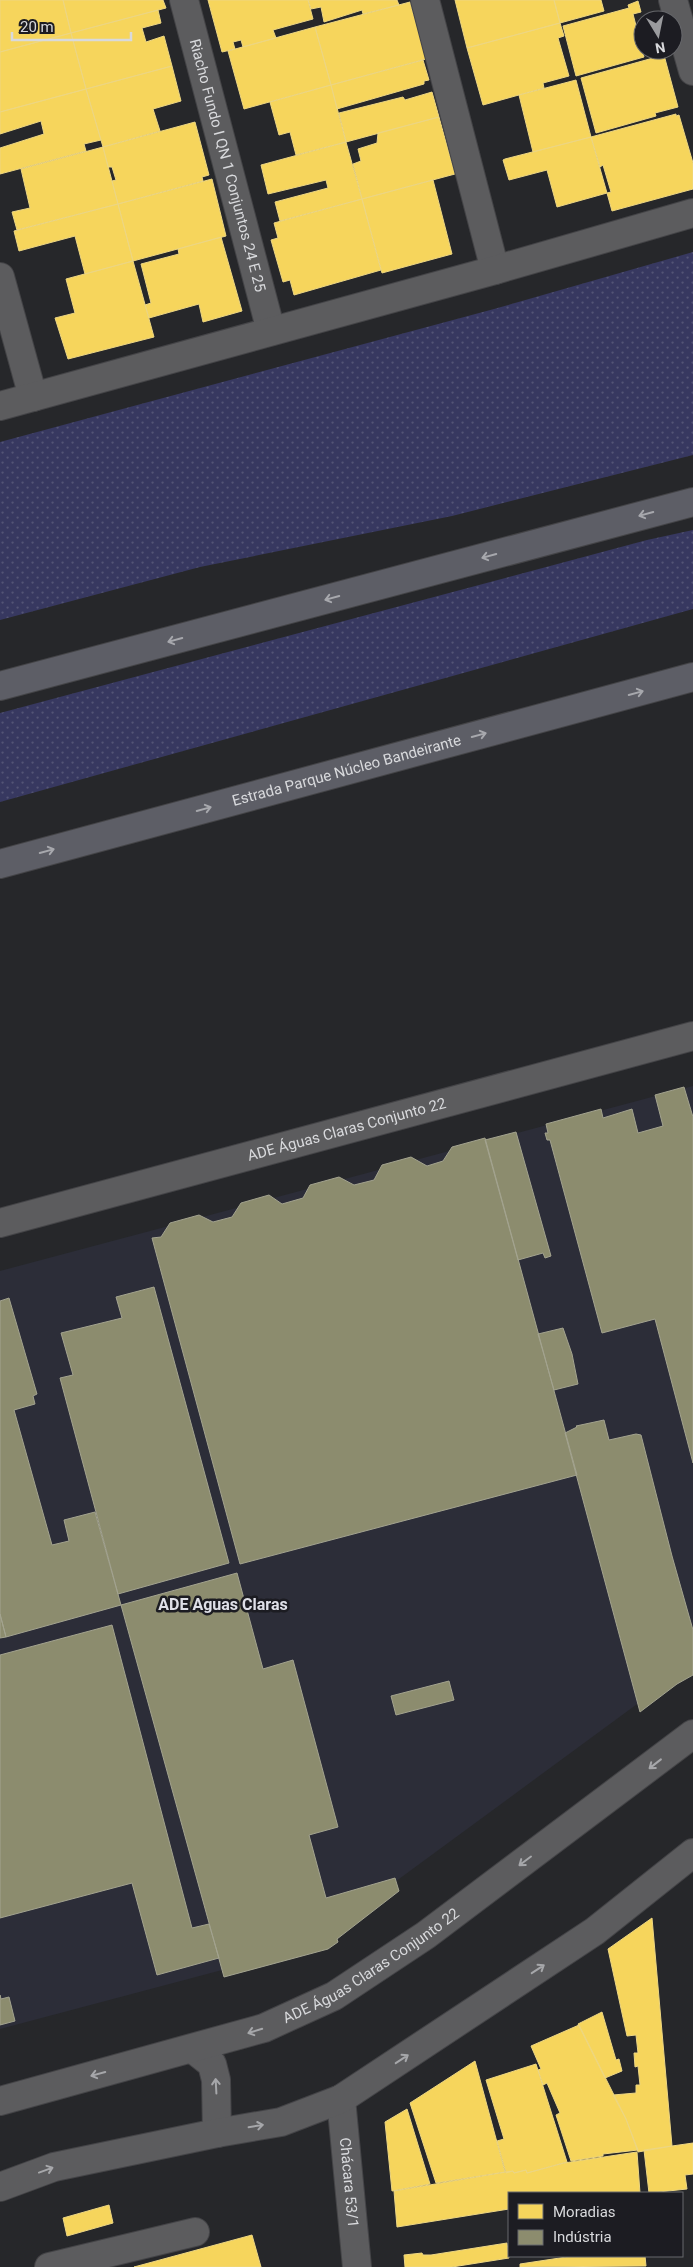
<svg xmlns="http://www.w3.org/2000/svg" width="693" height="2267" font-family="Roboto,sans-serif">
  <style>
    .built { fill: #2c2d38 }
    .park { fill: url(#park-dots) }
    .homes { fill: #f6d55c; stroke: #edd682 }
    .industry { fill: #8c8c6e; stroke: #a3a38f }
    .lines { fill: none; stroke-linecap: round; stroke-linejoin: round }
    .minor-casing { stroke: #444447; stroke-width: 30 }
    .highway-casing { stroke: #444447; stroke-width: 30 }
    .minor { stroke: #5c5c5e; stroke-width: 28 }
    .highway { stroke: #5d5e66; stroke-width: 28 }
    .oneway { stroke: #a7a8ad }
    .oneway2 { stroke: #a6a7aa }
    .labels { text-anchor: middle; stroke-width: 5; stroke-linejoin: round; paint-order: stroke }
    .street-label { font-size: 15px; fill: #d8d9dc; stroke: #1c1c22 }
    .neighbourhood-label { font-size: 16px; font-weight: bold; fill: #dfe0e8; stroke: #1c1c22 }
  </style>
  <defs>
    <pattern id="park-dots" width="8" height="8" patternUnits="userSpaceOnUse" patternTransform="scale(1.25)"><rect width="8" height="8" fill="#373860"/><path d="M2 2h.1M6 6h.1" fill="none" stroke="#535476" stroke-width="1.8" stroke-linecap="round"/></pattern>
  </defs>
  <rect width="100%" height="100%" fill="#26272a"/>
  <!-- built -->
  <path class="built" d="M693 1086V1663L305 1948 0 2029V1271Z"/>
  <!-- park -->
  <path class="park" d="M693 252V455L452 516 200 567 0 620V442L494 309Z
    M693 530V609L0 802V713L647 540Z"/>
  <!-- homes -->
  <path class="homes" d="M0 0H63L71 33 0 52Z
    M63 0H163L166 8 71 33Z
    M208 0H308L313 19 273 30 276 38 243 47 241 40 233 42 235 49 222 52Z
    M308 0H397L399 5 363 14 362 10 324 22 321 7 311 9Z
    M455 0H554L560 23 467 48Z
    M554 0H601L604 11 560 23Z
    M638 1 641 12 633 14 644 57 576 76 563 26 629 8 628 5Z
    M410 2 426 59 331 85 315 27Z
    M158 10 161 23 142 28 146 42 164 36 172 66 86 89 71 33Z
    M560 23 564 36 558 38 569 76 543 83 544 88 483 105 467 48Z
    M315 27 331 85 244 109 228 51Z
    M71 33 86 89 0 112V52Z
    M664 55 678 107 655 113 656 116 596 133 581 78Z
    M423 60 429 80 424 81V84L337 109 331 85Z
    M172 66 181 101 153 109 160 131 103 147 86 89Z
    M576 80 591 137 533 152 519 95Z
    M331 85 346 142 296 155 290 132 279 135 270 102Z
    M86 89 101 140 84 144 86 151 0 174V148L44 134 41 121 0 134V112Z
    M432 92 439 117 346 142 339 113 403 97 405 100Z
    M676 114V116L679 115 693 163V189L612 211 607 193 611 192 603 165 600 167 591 137Z
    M439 117 455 174 362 199 353 164 361 161 358 149 377 143 378 133Z
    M195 122 209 175 202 177 203 181 118 204 112 181 116 180 112 167H108L103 147Z
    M591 137 607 193 557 207 547 170 509 180 503 160 505 159Z
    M346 142 362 199 280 221 275 202 328 188 326 180 268 194 261 165Z
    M103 147 118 204 17 230 12 212 30 208 21 169Z
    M212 179 226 236 133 261 118 204Z
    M433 180 452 254 382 273 362 199Z
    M362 199 381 270 294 295 290 280 283 282 271 240 278 238 274 223Z
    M118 204 133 261 85 274 75 236 19 251 14 231Z
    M221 237 242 311 203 322 199 304 149 318 145 305 151 303 141 264 179 254 178 249Z
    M133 261 154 337 68 359 55 318 75 313 66 279Z
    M652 1918 672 2146 638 2152 626 2119 613 2095 636 2093V2085H640L638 2066 635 2067 634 2053H638L636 2035 627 2036 608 1949Z
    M602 2012 616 2060 619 2059 622 2071 605 2078 578 2024Z
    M579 2025 626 2119 638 2150 603 2154V2156L571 2161 556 2115 560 2113 547 2083 543 2085 538 2070 541 2069 531 2046Z
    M475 2061 505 2172 436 2183 410 2103Z
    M536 2064 567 2162 527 2173 526 2170 514 2173 513 2171 506 2173 497 2141 504 2139 486 2080Z
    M407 2109 430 2184 392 2191 385 2122Z
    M693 2143V2174L685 2175 687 2189 649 2193 644 2150Z
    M637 2152 640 2193H509V2209L397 2227 394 2191 506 2172 513 2171 514 2173 526 2170 527 2173 564 2163Z
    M109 2205 113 2223 67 2236 63 2218Z
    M252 2235 261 2267H134Z
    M507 2243 509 2258 452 2267H405L404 2255 422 2253 423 2255H431Z
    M573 2256H645L646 2266 520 2267V2264Z"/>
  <!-- industry -->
  <path class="industry" d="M684 1087 693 1117V1463L655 1319 602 1333 550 1140H547L545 1133H548L546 1124 601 1109 603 1118 632 1109 638 1133 663 1126 655 1095Z
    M516 1132 551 1256 545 1258 543 1253 518 1260 485 1140Z
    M485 1138 577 1475 240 1564 152 1238 161 1237 170 1223 199 1215 213 1222 232 1217 241 1203 269 1195 282 1204 303 1198 310 1185 339 1177 354 1185 374 1180 382 1165 411 1157 427 1166 443 1161 452 1147Z
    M154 1287 229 1563 118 1594 60 1378 73 1375 61 1333 122 1318 116 1297Z
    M9 1298 37 1394 33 1396 35 1404 14 1410 52 1545 69 1541 64 1520 95 1512 121 1605 6 1637 0 1614V1301Z
    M563 1328 572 1354 578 1384 554 1390 538 1334Z
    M604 1420 609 1440 636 1434 641 1435 672 1556 693 1630V1675L677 1684 640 1712 565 1433 577 1427 576 1426Z
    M237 1573 263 1669 293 1660 338 1827 309 1835 326 1898 395 1878 399 1891 337 1939 338 1942 328 1949 224 1977 121 1605Z
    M0 1614 6 1637 0 1638Z
    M112 1625 192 1928 209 1924 219 1958 157 1975 132 1883 0 1918V1655Z
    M449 1681 454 1700 396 1715 391 1696Z
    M0 1995 1 1999 9 1997 15 2021 0 2025Z"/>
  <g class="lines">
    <!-- minor casing -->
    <g class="minor-casing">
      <g id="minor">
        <path id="s1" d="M184 0 271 331"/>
        <path d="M425 0 495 270"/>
        <path d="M673 0 693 71"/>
        <path d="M0 277 33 397"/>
        <path d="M0 406 495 270 693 213"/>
        <path id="s2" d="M0 1223 693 1036"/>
        <path d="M193 2049 212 2064 216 2080 217 2133"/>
        <path id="s3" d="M341 2099 357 2267"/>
        <path id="s4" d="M0 2101 264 2028 334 1996 426 1935 693 1734"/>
        <path d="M0 2187 54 2167 217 2133 281 2122 341 2099 595 1931 693 1853"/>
        <path d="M49 2267 195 2232"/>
      </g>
    </g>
    <!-- highway casing -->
    <g class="highway-casing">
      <g id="highway">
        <path d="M0 686 693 502"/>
        <path id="s5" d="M0 864 693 677"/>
      </g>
    </g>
    <!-- minor -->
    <use href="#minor" class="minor"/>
    <!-- highway -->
    <use href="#highway" class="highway"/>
  </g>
  <!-- one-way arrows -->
  <defs><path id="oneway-shaft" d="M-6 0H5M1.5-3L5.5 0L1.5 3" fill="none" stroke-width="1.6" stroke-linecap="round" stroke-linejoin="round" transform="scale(1.25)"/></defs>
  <g class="oneway">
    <use href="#oneway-shaft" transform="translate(646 514) rotate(165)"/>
    <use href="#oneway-shaft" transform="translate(489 556) rotate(165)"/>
    <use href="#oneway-shaft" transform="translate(332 598) rotate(165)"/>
    <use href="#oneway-shaft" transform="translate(175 640) rotate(165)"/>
    <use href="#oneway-shaft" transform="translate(636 693) rotate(-15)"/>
    <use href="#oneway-shaft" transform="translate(479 735) rotate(-15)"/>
    <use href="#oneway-shaft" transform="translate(204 809) rotate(-15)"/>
    <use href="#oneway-shaft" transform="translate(47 851) rotate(-15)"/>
  </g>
  <g class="oneway2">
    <use href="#oneway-shaft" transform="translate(655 1764) rotate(142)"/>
    <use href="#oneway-shaft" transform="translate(525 1861) rotate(143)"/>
    <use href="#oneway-shaft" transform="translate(538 1969) rotate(-33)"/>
    <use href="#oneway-shaft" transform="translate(255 2031) rotate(163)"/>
    <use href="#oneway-shaft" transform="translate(402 2059) rotate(-33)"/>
    <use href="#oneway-shaft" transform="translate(98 2074) rotate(165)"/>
    <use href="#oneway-shaft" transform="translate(216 2086) rotate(-93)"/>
    <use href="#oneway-shaft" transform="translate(256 2126) rotate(-9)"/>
    <use href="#oneway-shaft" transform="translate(46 2170) rotate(-20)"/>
  </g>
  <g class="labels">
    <!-- street labels -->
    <g class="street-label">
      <text dy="5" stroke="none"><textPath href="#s1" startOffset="171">Riacho Fundo I QN 1 Conjuntos 24 E 25</textPath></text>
      <text dy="5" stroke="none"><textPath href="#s5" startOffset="359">Estrada Parque Núcleo Bandeirante</textPath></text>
      <text dy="5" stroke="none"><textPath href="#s2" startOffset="359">ADE Águas Claras Conjunto 22</textPath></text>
      <text dy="5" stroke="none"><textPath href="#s4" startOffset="398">ADE Águas Claras Conjunto 22</textPath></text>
      <text dy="5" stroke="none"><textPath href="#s3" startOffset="84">Chácara 53/1</textPath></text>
    </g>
    <!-- neighbourhood labels -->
    <g class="neighbourhood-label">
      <text x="223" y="1610">ADE Aguas Claras</text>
    </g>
  </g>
  <!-- legend -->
  <rect x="508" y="2192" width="175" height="65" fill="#1c1c22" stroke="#67686c"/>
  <rect x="518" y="2204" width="25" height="15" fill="#f6d55c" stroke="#67686c"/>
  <text x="553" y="2217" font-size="15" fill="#d8d9dc">Moradias</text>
  <rect x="518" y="2230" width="25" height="15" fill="#8c8c6e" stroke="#67686c"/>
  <text x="553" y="2242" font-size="15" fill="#d8d9dc">Indústria</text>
  <!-- north arrow -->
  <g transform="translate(658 35) rotate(170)"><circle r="24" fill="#1c1c22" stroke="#67686c"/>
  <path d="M0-4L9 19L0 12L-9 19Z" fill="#9a9b9e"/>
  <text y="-8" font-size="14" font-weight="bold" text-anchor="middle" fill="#d8d9dc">N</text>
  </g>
  <!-- scale -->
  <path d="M12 32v8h119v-8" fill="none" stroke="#d8d9dc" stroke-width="2.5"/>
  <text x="20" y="32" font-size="15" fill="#d8d9dc" stroke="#1c1c22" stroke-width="4" paint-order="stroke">20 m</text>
</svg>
